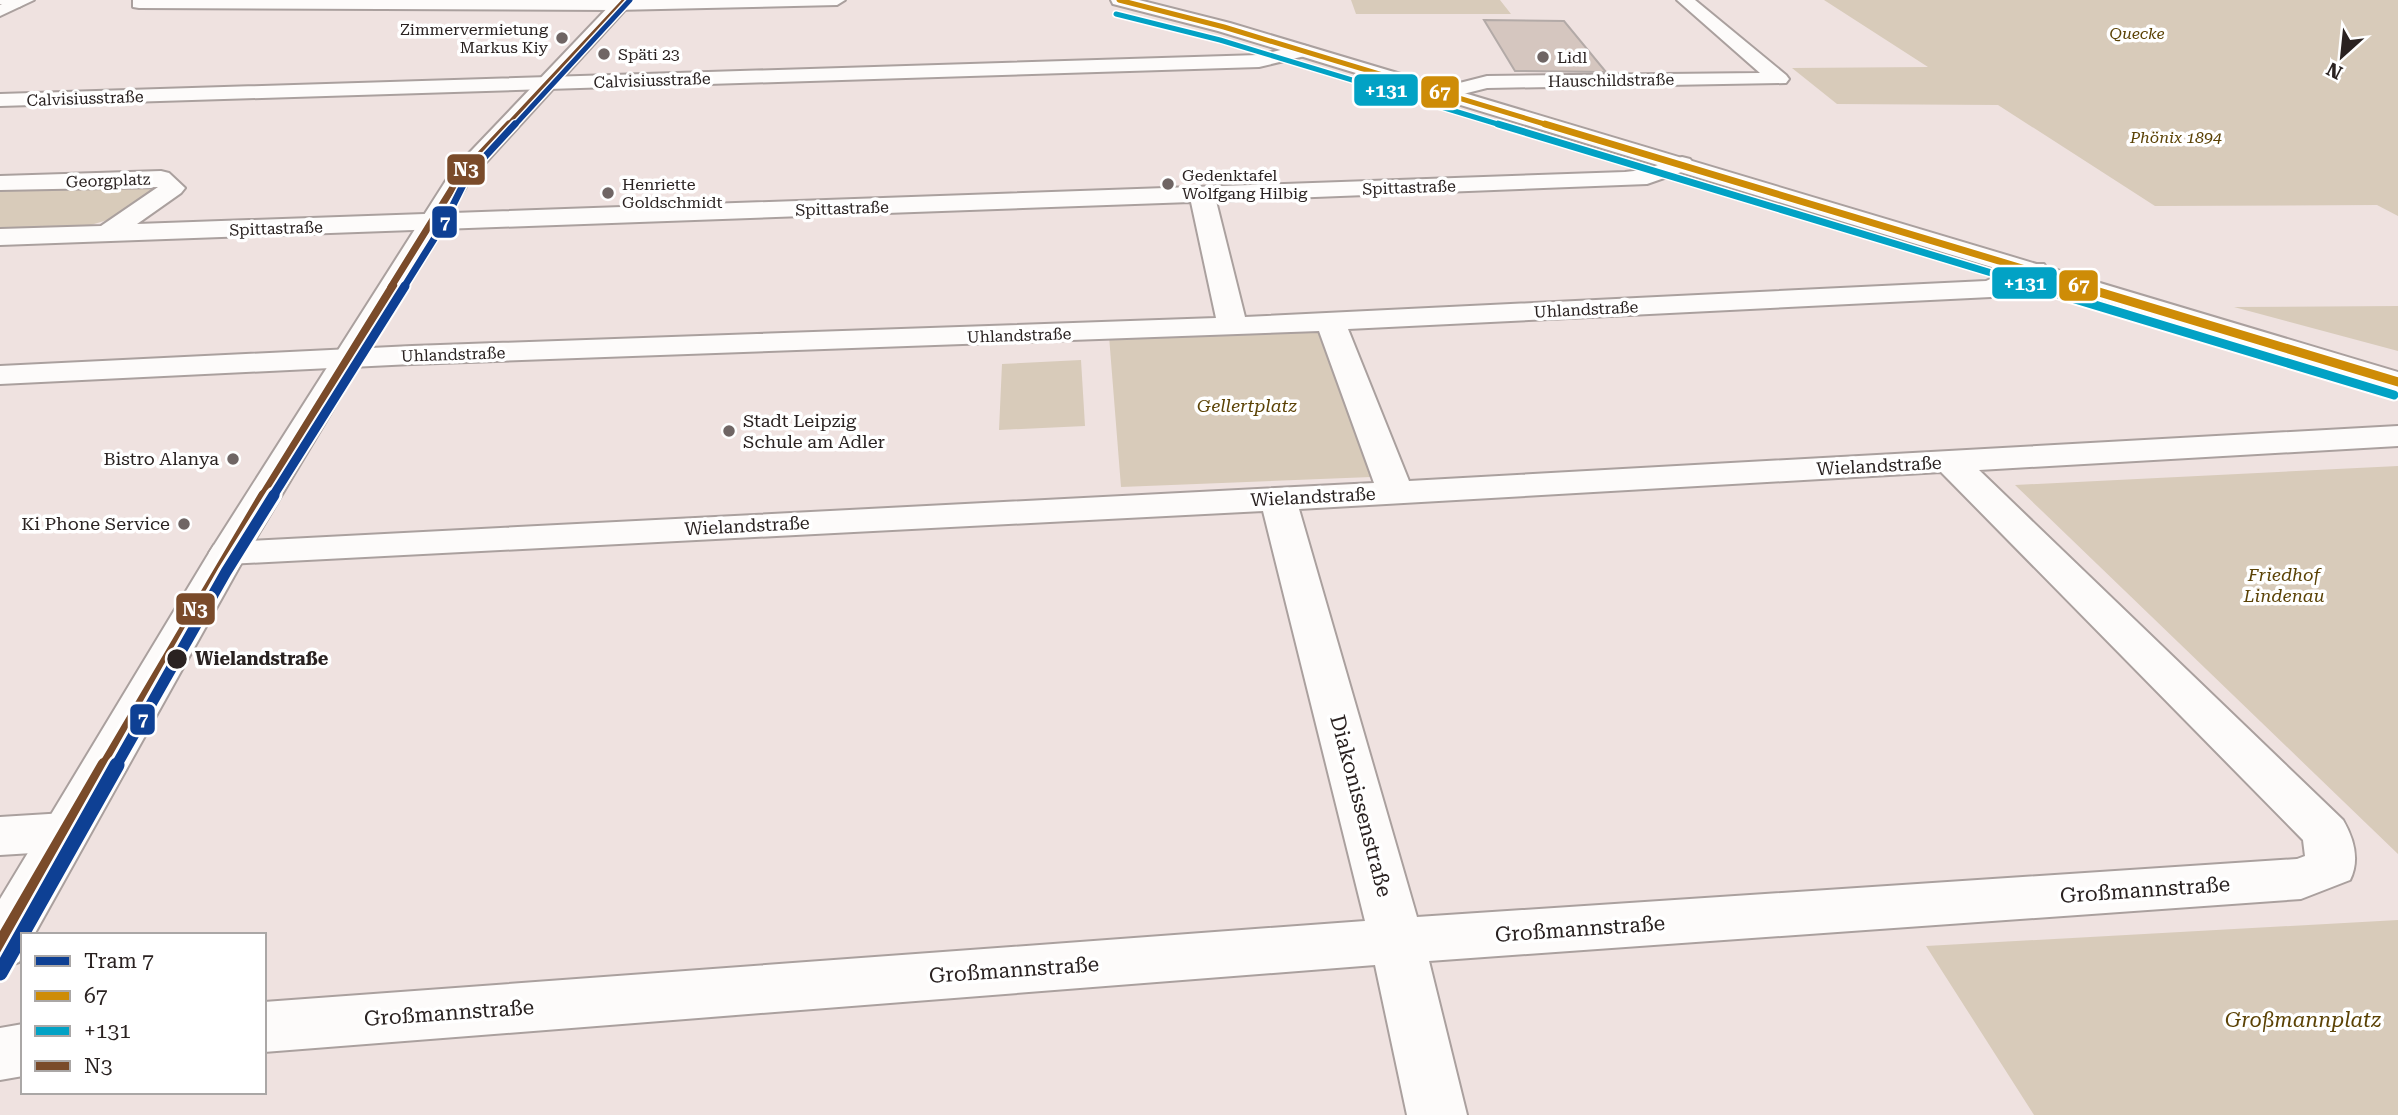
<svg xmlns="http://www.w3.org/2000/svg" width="2398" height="1115" font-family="'Roboto Serif',serif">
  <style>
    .green { fill: #d8cbba }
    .building { fill: #d5c6bf; stroke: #b3aaa7; stroke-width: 2 }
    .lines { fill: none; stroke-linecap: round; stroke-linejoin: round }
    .minor-casing { stroke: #aaa09e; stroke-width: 4 }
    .tertiary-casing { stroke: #aaa09e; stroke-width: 4 }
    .primary-casing { stroke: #aaa09e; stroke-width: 4 }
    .minor { fill: #fdfbfa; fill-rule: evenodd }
    .tertiary { fill: #fdfbfa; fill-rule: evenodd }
    .primary { fill: #fdfbfa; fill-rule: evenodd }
    .bus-1-far2-casing { stroke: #fff; stroke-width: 8 }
    .bus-1-far1-casing { stroke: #fff; stroke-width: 10 }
    .bus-1-casing { stroke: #fff; stroke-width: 13 }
    .bus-2-far2-casing { stroke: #fff; stroke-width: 8 }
    .bus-2-far1-casing { stroke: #fff; stroke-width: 10 }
    .bus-2-casing { stroke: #fff; stroke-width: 13 }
    .bus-3-far4-casing { stroke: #fff; stroke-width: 8 }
    .bus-3-far3-casing { stroke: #fff; stroke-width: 10 }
    .bus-3-far2-casing { stroke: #fff; stroke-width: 13 }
    .bus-3-far1-casing { stroke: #fff; stroke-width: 17 }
    .bus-3-casing { stroke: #fff; stroke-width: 20 }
    .bus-1-far2 { stroke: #ce8c07; stroke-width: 5 }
    .bus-1-far1 { stroke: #ce8c07; stroke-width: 7 }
    .bus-1 { stroke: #ce8c07; stroke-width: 9 }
    .bus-2-far2 { stroke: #02a2c5; stroke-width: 5 }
    .bus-2-far1 { stroke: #02a2c5; stroke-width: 7 }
    .bus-2 { stroke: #02a2c5; stroke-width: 9 }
    .bus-3-far4 { stroke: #7a4b2a; stroke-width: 5 }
    .bus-3-far3 { stroke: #7a4b2a; stroke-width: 7 }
    .bus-3-far2 { stroke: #7a4b2a; stroke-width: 9 }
    .bus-3-far1 { stroke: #7a4b2a; stroke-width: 11 }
    .bus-3 { stroke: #7a4b2a; stroke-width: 15 }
    .tram-1-far4-casing { stroke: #fff; stroke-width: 8 }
    .tram-1-far3-casing { stroke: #fff; stroke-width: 10 }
    .tram-1-far2-casing { stroke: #fff; stroke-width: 13 }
    .tram-1-far1-casing { stroke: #fff; stroke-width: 17 }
    .tram-1-casing { stroke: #fff; stroke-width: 20 }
    .tram-1-far4 { stroke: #0e4094; stroke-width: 5 }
    .tram-1-far3 { stroke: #0e4094; stroke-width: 7 }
    .tram-1-far2 { stroke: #0e4094; stroke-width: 9 }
    .tram-1-far1 { stroke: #0e4094; stroke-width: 11 }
    .tram-1 { stroke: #0e4094; stroke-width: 15 }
    .poi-dot { fill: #6f6564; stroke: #fff; stroke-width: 2.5 }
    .stop-dot { fill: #2a2221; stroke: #fff; stroke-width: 2.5 }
    .labels { text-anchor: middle; stroke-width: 7; stroke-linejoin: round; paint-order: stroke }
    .far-poi-label { font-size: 16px; fill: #2a2221; stroke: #fff; text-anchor: start }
    .far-park-label { font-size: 16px; font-style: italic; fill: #5b4205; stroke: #fff }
    .far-street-label { font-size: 16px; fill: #2a2221; stroke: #fff }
    .park-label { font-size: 18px; font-style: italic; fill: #5b4205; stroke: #fff }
    .poi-label { font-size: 18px; fill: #2a2221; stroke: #fff; text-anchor: end }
    .street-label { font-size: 18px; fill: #2a2221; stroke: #fff }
    .stop-label { font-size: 18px; font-weight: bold; fill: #2a2221; stroke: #fff; text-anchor: start }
    .near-street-label { font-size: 21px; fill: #2a2221; stroke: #fff }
    .near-park-label { font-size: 21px; font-style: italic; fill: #5b4205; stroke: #fff }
    .line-badge { stroke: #fff; stroke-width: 2.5 }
    .badge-label { font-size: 19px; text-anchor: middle; font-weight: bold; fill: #fff }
  </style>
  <rect width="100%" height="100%" fill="#efe2e0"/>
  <!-- green -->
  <path class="green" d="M1351 0H1500L1511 14H1356Z
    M1824 0H2398V216L2377 205 2155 206 1998 105 1837 104 1792 68 1928 67Z
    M150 184 159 190 114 218 84 227 0 229V188Z
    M2398 306V351L2234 307Z
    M1316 327 1371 477 1121 487 1109 336Z
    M1081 360 1085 426 999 430 1002 364Z
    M2398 466V854L2015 485Z
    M2398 920V1115H2034L1926 946Z"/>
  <!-- building -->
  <path class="building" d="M1484 20 1564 21 1606 72 1515 71Z"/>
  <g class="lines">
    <!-- minor casing -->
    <g class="minor-casing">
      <path id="minor" d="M0 0H26L27 2 19 7 0 4Z
        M133 0H845L837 5 615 10 139 8 133 7Z
        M1677 0H1695L1786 75 1789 79 1786 83 1487 88 1443 99 1433 93 1436 89 1487 76 1760 73Z
        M1302 45 1309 47 1311 51 1309 55 1259 67 0 106V94L1259 55Z
        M1682 157 1690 159 1694 164 1690 169 1647 184 1216 201 1245 317 1986 281 2024 264H2044L2048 270 2044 276 1991 297 1348 329 1409 481 2398 426V446L1979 470 2343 820C2354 839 2360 860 2350 880L2301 899 1429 961 1467 1115H1407L1375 965 264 1052V1002L1365 921 1263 511 228 564 214 561 209 553 214 545 228 542 1374 483 1319 331 412 364 0 384V366L412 346 1216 318 1191 202 0 245V229L101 226 158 187 0 190V176L161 171 169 173 185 188 181 193 137 224 1625 172 1643 170ZM1941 472 2303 840 2305 856 2297 859 1417 917 1299 509Z
        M65 813 82 819 90 832 82 845 65 851 0 855V817Z
        M23 1024V1076L0 1080V1028Z"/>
    </g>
    <!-- tertiary casing -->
    <g class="tertiary-casing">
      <path id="tertiary" d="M12 0H34L0 16V5Z
        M620 0 628 5 626 9 470 180 247 553 34 935H23V955L19 962 0 969V899L209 553 452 171 614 1Z"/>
    </g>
    <!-- primary casing -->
    <g class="primary-casing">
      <path id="primary" d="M1111 0H1139L1230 23 2398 372V391L1218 31 1113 4Z"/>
    </g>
    <!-- minor -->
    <use href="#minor" class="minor"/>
    <!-- tertiary -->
    <use href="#tertiary" class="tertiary"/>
    <!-- primary -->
    <use href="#primary" class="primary"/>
    <!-- bus-1-far2 casing -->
    <g class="bus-1-far2-casing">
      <path id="bus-1-far2" d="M1119 0 1224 27 1551 126"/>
    </g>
    <!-- bus-1-far1 casing -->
    <g class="bus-1-far1-casing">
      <path id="bus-1-far1" d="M1545 124 2085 287"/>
    </g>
    <!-- bus-1 casing -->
    <g class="bus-1-casing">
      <path id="bus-1" d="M2079 286 2398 382"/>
    </g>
    <!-- bus-2-far2 casing -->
    <g class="bus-2-far2-casing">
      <path id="bus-2-far2" d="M1116 14 1220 40 1504 126"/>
    </g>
    <!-- bus-2-far1 casing -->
    <g class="bus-2-far1-casing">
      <path id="bus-2-far1" d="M1498 124 2038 287"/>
    </g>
    <!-- bus-2 casing -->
    <g class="bus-2-casing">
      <path id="bus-2" d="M2032 286 2394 395"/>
    </g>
    <!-- bus-3-far4 casing -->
    <g class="bus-3-far4-casing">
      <path id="bus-3-far4" d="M507 126 625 0"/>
    </g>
    <!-- bus-3-far3 casing -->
    <g class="bus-3-far3-casing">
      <path id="bus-3-far3" d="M391 287 460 176 509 124"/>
    </g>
    <!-- bus-3-far2 casing -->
    <g class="bus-3-far2-casing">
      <path id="bus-3-far2" d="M263 496 393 286"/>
    </g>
    <!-- bus-3-far1 casing -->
    <g class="bus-3-far1-casing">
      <path id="bus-3-far1" d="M104 766 264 495"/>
    </g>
    <!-- bus-3 casing -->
    <g class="bus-3-casing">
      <path id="bus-3" d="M0 946 105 765"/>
    </g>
    <!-- bus-1-far2 -->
    <use href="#bus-1-far2" class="bus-1-far2"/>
    <!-- bus-1-far1 -->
    <use href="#bus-1-far1" class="bus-1-far1"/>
    <!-- bus-1 -->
    <use href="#bus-1" class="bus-1"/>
    <!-- bus-2-far2 -->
    <use href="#bus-2-far2" class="bus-2-far2"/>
    <!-- bus-2-far1 -->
    <use href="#bus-2-far1" class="bus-2-far1"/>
    <!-- bus-2 -->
    <use href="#bus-2" class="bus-2"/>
    <!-- bus-3-far4 -->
    <use href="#bus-3-far4" class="bus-3-far4"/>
    <!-- bus-3-far3 -->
    <use href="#bus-3-far3" class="bus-3-far3"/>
    <!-- bus-3-far2 -->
    <use href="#bus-3-far2" class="bus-3-far2"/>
    <!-- bus-3-far1 -->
    <use href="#bus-3-far1" class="bus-3-far1"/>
    <!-- bus-3 -->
    <use href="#bus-3" class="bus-3"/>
    <!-- tram-1-far4 casing -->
    <g class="tram-1-far4-casing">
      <path id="tram-1-far4" d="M514 126 630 0"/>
    </g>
    <!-- tram-1-far3 casing -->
    <g class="tram-1-far3-casing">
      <path id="tram-1-far3" d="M404 287 444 223 468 175 515 124"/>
    </g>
    <!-- tram-1-far2 casing -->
    <g class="tram-1-far2-casing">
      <path id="tram-1-far2" d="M273 496 405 286"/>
    </g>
    <!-- tram-1-far1 casing -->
    <g class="tram-1-far1-casing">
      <path id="tram-1-far1" d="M116 766 226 572 274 495"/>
    </g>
    <!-- tram-1 casing -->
    <g class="tram-1-casing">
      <path id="tram-1" d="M0 973 117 765"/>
    </g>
    <!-- tram-1-far4 -->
    <use href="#tram-1-far4" class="tram-1-far4"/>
    <!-- tram-1-far3 -->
    <use href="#tram-1-far3" class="tram-1-far3"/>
    <!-- tram-1-far2 -->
    <use href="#tram-1-far2" class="tram-1-far2"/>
    <!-- tram-1-far1 -->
    <use href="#tram-1-far1" class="tram-1-far1"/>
    <!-- tram-1 -->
    <use href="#tram-1" class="tram-1"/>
  </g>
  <!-- markers -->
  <g class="poi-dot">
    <circle cx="562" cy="38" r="7"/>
    <circle cx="604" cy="54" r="7"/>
    <circle cx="1543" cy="57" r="7"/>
    <circle cx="1168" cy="184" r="7"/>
    <circle cx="608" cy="193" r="7"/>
    <circle cx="729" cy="431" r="7"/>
    <circle cx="233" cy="459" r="7"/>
    <circle cx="184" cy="524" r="7"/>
  </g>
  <circle class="stop-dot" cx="177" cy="659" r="11"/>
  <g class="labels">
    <!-- far-poi labels -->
    <g class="far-poi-label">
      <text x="548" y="35" text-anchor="end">Zimmervermietung<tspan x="548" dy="18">Markus Kiy</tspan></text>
      <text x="618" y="60">Späti 23</text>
      <text x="1557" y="63">Lidl</text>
      <text x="1182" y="181">Gedenktafel<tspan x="1182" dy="18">Wolfgang Hilbig</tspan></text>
      <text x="622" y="190">Henriette<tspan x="622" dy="18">Goldschmidt</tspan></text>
    </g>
    <!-- far-park labels -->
    <g class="far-park-label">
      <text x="2137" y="39">Quecke</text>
      <text x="2176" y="143">Phönix 1894</text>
    </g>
    <!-- far-street labels -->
    <g class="far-street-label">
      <text transform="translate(652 80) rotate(-2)" y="6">Calvisiusstraße</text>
      <text transform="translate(1611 80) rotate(-1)" y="6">Hauschildstraße</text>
      <text transform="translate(85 98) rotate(-2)" y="6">Calvisiusstraße</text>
      <text transform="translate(108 180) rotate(-2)" y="6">Georgplatz</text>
      <text transform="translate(1409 187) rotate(-2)" y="6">Spittastraße</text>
      <text transform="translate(842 208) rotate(-2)" y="6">Spittastraße</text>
      <text transform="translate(276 228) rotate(-2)" y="6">Spittastraße</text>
      <text transform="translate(1586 309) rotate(-3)" y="6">Uhlandstraße</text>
      <text transform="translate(1019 335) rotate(-2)" y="6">Uhlandstraße</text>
      <text transform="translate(453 354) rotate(-2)" y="6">Uhlandstraße</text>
    </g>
    <!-- park labels -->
    <g class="park-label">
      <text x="1247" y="412">Gellertplatz</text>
      <text x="2284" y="581">Friedhof<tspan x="2284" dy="21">Lindenau</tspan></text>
    </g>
    <!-- poi labels -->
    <g class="poi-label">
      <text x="743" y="427" text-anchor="start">Stadt Leipzig<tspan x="743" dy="21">Schule am Adler</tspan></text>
      <text x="219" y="465">Bistro Alanya</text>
      <text x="170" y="530">Ki Phone Service</text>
    </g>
    <!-- street labels -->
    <g class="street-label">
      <text transform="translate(1879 466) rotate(-3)" y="6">Wielandstraße</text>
      <text transform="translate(1313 497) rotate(-3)" y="6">Wielandstraße</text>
      <text transform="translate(747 526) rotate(-3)" y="6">Wielandstraße</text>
    </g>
    <!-- stop labels -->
    <g class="stop-label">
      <text x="195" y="665">Wielandstraße</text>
    </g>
    <!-- near-street labels -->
    <g class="near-street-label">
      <text transform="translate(1361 806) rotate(75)" y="7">Diakonissenstraße</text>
      <text transform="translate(2145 890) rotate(-4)" y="7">Großmannstraße</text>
      <text transform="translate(1580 929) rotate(-4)" y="7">Großmannstraße</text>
      <text transform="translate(1014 970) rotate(-4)" y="7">Großmannstraße</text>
      <text transform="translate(449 1013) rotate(-4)" y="7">Großmannstraße</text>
    </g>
    <!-- near-park labels -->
    <g class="near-park-label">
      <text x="2303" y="1027">Großmannplatz</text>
    </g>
  </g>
  <g class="line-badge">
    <rect x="1353" y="73" width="66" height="34" rx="7" fill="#02a2c5"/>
    <rect x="1420" y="75" width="40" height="34" rx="7" fill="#ce8c07"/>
    <rect x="446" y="153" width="40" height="33" rx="7" fill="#7a4b2a"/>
    <rect x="431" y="205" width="27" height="34" rx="7" fill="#0e4094"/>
    <rect x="1991" y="266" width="67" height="34" rx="7" fill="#02a2c5"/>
    <rect x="2058" y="269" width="41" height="33" rx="7" fill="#ce8c07"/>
    <rect x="175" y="592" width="41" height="34" rx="7" fill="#7a4b2a"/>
    <rect x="129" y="703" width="27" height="33" rx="7" fill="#0e4094"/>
  </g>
  <g class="badge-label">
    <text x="1386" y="97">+131</text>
    <text x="1440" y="99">67</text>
    <text x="466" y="176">N3</text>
    <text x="445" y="229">7</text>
    <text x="2025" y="290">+131</text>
    <text x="2079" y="292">67</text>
    <text x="195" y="616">N3</text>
    <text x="143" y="726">7</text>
  </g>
  <!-- legend -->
  <rect x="21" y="933" width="245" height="161" fill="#ffffff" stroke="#aaa7a6" stroke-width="2"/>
  <rect x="35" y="956" width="35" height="10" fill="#0e4094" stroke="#aaa7a6" stroke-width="2"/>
  <text x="84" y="968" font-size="21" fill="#2a2221">Tram 7</text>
  <rect x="35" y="991" width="35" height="10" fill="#ce8c07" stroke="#aaa7a6" stroke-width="2"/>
  <text x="84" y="1003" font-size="21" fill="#2a2221">67</text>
  <rect x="35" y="1026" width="35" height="10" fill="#02a2c5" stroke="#aaa7a6" stroke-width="2"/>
  <text x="84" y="1038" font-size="21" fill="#2a2221">+131</text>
  <rect x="35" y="1061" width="35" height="10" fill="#7a4b2a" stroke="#aaa7a6" stroke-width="2"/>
  <text x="84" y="1073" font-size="21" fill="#2a2221">N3</text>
  <!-- north arrow -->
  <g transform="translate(2342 56) rotate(207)" stroke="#ffffff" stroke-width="5" paint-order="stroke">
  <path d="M0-5L12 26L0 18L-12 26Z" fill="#2a2221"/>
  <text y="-10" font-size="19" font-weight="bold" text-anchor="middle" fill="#2a2221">N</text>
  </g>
</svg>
